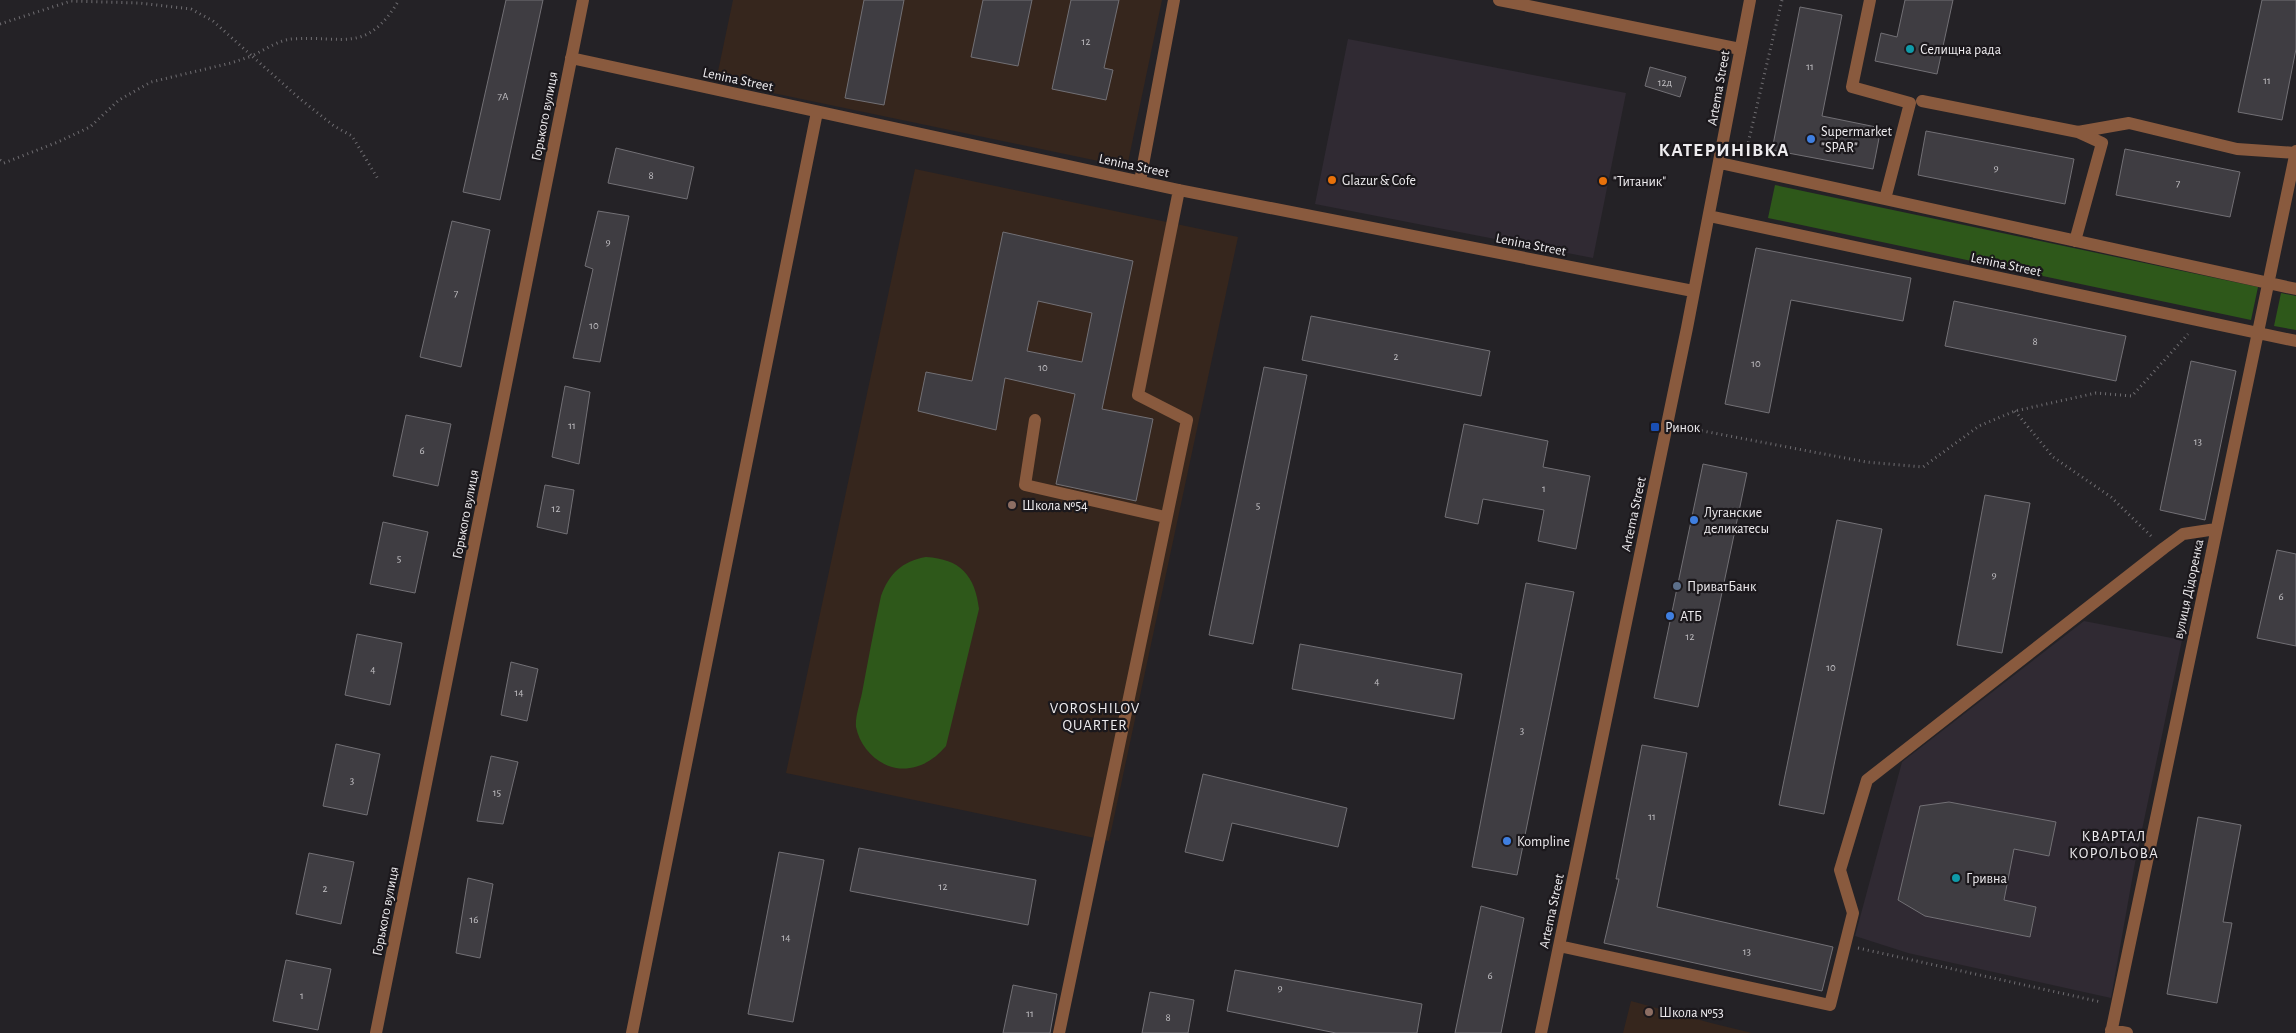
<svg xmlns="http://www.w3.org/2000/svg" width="2296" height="1033" font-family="'Alegreya Sans',sans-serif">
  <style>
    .built { fill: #302a33 }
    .education { fill: #36261d }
    .green { fill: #2e581a }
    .building { fill: #3f3d42; stroke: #727075; fill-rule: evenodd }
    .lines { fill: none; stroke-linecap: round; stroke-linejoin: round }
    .path { stroke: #6f6d71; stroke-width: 3; stroke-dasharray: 1 4; stroke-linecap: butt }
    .minor { stroke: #895a3e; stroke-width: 12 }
    .culture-dot { fill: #0f9aa8; stroke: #1b181c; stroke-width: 2 }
    .shop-dot { fill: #3f7fe0; stroke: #1b181c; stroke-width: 2 }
    .food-dot { fill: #e8710a; stroke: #1b181c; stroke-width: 2 }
    .transit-dot { fill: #1a4fb4; stroke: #1b181c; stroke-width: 2 }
    .education-dot { fill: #8d6e63; stroke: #1b181c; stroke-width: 2 }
    .service-dot { fill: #5c6f8a; stroke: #1b181c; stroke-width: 2 }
    .labels { text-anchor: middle; stroke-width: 4.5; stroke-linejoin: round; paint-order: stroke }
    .number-label { font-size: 11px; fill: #c2c0c4 }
    .poi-label { font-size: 14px; fill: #eeecef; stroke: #1b181c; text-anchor: start }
    .street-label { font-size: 14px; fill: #eeecef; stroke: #1b181c }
    .neighbourhood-label { font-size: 15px; letter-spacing: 1px; fill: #eeecef; stroke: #1b181c }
    .district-label { font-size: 19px; font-weight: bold; letter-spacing: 1px; fill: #eeecef; stroke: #1b181c }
  </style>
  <rect width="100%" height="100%" fill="#242226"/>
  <!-- built -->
  <path class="built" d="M1348 39 1626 93 1593 258 1315 204Z
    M2084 621 2182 640 2135 863 2111 998 1908 953 1855 936 1902 762Z"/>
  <!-- education -->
  <path class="education" d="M733 0H1162L1127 167 716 81Z
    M915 169 1238 237 1109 841 786 773Z
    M1631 1001 1711 1023 1752 1033H1623Z"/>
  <!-- green -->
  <path class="green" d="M1775 185 2258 287 2251 320 1768 218Z
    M2281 293 2296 296V330L2274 326Z
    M926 557C960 559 975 575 979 609L946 746C933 761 917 771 896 768 876 764 860 747 856 727 855 717 860 703 862 693 868 661 874 628 881 596 889 574 902 561 926 557Z"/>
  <!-- building -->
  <path class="building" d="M506 0H543L500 200 463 192Z
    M864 0H904L884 105 845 98Z
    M983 0H1032L1018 66 971 57Z
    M1071 0H1119L1104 68 1113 70 1106 100 1052 89Z
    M1905 0H1953L1937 74 1875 61 1881 33 1897 37Z
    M2262 0H2296V49L2282 120 2238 112Z
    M1800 7 1842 15 1822 116 1881 128 1873 169 1772 150Z
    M1650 67 1686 77 1680 97 1645 86Z
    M1926 131 2074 159 2065 204 1918 175Z
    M616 148 694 167 687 199 608 183Z
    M2125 149 2240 172 2230 217 2116 195Z
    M598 211 629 216 600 362 573 358 593 269 585 266Z
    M452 221 490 230 461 367 420 357Z
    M1003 232 1133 261 1102 409 1153 419 1136 501 1056 484 1075 394 1005 378 996 430 918 411 926 372 972 381ZM1038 301 1092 313 1082 362 1027 351Z
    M1756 248 1911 278 1903 321 1791 300 1769 413 1725 404Z
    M1954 301 2126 336 2116 381 1945 346Z
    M1311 316 1490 351 1481 396 1302 360Z
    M2191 361 2236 371 2205 520 2160 510Z
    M1264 367 1307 375 1253 644 1209 635Z
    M565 386 590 392 579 464 552 457Z
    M406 415 451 424 438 486 393 476Z
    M1464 424 1548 441 1543 467 1590 476 1576 549 1538 541 1544 510 1483 499 1478 524 1445 517Z
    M1703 464 1747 473 1698 707 1654 698Z
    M545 485 574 490 567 534 537 527Z
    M1985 495 2030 503 2002 653 1957 645Z
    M1837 520 1882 529 1824 814 1779 805Z
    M383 522 428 532 415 593 370 584Z
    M2277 550 2296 554V646L2257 638Z
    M1526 583 1574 592 1517 875 1472 867Z
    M357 634 402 643 390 705 345 695Z
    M1300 644 1462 674 1454 719 1292 689Z
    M511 662 538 669 527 721 501 715Z
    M336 744 380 754 367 815 323 806Z
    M1642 745 1687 753 1657 907 1833 947 1822 991 1604 943 1619 879H1616Z
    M491 756 518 762 503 824 477 821Z
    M1203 774 1347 808 1338 847 1232 823 1223 861 1185 852Z
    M1949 802 2056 822 2049 856 2014 849 2004 900 2036 907 2030 937 1925 916 1898 900 1920 806Z
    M2198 817 2241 825 2223 922 2232 923 2217 1003 2167 994Z
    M859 848 1036 880 1028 925 850 891Z
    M779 852 824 860 793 1022 748 1014Z
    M309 853 354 862 341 924 296 914Z
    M468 878 493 884 480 958 456 953Z
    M1481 906 1524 918 1501 1033H1455Z
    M286 960 331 969 318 1030 273 1021Z
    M1235 970 1422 1004 1417 1033H1336L1227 1011Z
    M1013 985 1057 994 1050 1033H1003Z
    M1150 992 1194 1000 1188 1033H1142Z"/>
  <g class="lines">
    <!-- path -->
    <path class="path" d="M0 24 71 1 139 3 191 9 213 21 252 56C264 50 279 40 292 39 344 35 366 55 399 0
      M1746 152 1782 0
      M0 160 4 163 58 142 90 127 119 100 151 82 231 63 252 56 299 98 334 126 352 136 378 179
      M2015 411 2053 457 2111 497 2153 538
      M1682 427 1866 462 1923 467 1979 426 2015 411 2096 393 2132 396 2188 334
      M1858 948 2101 1002"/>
    <!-- minor -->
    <path class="minor" d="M1499 0 1740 49
      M1870 0 1852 87 1910 103 1885 199
      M571 58 1179 190 1693 291
      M1922 101 2078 132 2129 123 2237 149 2296 153
      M1720 163 2296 289
      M1140 181 1174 0
      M1709 216 2296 341
      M2075 241 2102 143 2078 132
      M1035 420 1025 485 1165 517
      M1559 946 1830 1005 1853 913 1840 870 1867 780 2164 548 2183 534 2216 529
      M2111 1030 2127 1033
      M376 1033 583 0
      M632 1033 817 112
      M1059 1033 1187 420 1138 395 1179 190
      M1541 1033 1687 328 1750 0
      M2111 1033 2296 151"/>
  </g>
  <!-- markers -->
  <g class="culture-dot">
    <circle cx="1910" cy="49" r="5"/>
    <circle cx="1956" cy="878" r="5"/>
  </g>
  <g class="shop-dot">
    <circle cx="1811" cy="139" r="5"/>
    <circle cx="1694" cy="520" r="5"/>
    <circle cx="1670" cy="616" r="5"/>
    <circle cx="1507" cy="841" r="5"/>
  </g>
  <g class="food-dot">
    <circle cx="1332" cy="180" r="5"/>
    <circle cx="1603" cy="181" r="5"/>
  </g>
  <rect class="transit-dot" x="1650" y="422" width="10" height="10" rx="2.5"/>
  <g class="education-dot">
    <circle cx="1012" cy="505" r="5"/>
    <circle cx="1649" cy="1012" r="5"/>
  </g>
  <circle class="service-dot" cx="1677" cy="586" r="5"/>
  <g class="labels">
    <!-- number labels -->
    <g class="number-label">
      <text x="1086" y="45">12</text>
      <text x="1810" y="70">11</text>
      <text x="2267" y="84">11</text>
      <text x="1665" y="86">12д</text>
      <text x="503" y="100">7А</text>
      <text x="1996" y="171">9</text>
      <text x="651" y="179">8</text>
      <text x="2178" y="187">7</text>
      <text x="608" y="245">9</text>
      <text x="456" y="297">7</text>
      <text x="594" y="329">10</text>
      <text x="2035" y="345">8</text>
      <text x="1396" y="360">2</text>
      <text x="1756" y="367">10</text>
      <text x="1043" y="371">10</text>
      <text x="572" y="429">11</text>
      <text x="2198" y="445">13</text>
      <text x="422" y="454">6</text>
      <text x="1544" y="492">1</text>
      <text x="1258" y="509">5</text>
      <text x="556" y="512">12</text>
      <text x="399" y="562">5</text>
      <text x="1994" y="578">9</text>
      <text x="2281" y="600">6</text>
      <text x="1690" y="640">12</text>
      <text x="1831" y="671">10</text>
      <text x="373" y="673">4</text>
      <text x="1377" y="685">4</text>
      <text x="519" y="696">14</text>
      <text x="1522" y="734">3</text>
      <text x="352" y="784">3</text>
      <text x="497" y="796">15</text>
      <text x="1652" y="820">11</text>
      <text x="943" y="890">12</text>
      <text x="325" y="892">2</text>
      <text x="474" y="923">16</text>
      <text x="786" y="941">14</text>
      <text x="1747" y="955">13</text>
      <text x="1490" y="979">6</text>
      <text x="1280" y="991">9</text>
      <text x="302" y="999">1</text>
      <text x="1030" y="1017">11</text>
      <text x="1168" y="1021">8</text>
    </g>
    <!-- poi labels -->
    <g class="poi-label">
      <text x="1920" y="54">Селищна рада</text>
      <text x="1821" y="136">Supermarket<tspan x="1821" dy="16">"SPAR"</tspan></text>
      <text x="1342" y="185">Glazur &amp; Cofe</text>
      <text x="1613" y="186">"Титаник"</text>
      <text x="1665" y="432">Ринок</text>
      <text x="1022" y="510">Школа №54</text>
      <text x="1704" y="517">Луганские<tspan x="1704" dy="16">деликатесы</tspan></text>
      <text x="1687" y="591">ПриватБанк</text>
      <text x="1680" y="621">АТБ</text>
      <text x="1517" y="846">Kompline</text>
      <text x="1966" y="883">Гривна</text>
      <text x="1659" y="1017">Школа №53</text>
    </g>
    <!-- street labels -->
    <g class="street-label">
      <text transform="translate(738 79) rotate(12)" y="5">Lenina Street</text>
      <text transform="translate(1718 88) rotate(-80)" y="5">Artema Street</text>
      <text transform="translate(544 116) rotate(-79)" y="5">Горького вулиця</text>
      <text transform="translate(1134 165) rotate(12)" y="5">Lenina Street</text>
      <text transform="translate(1531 244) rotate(11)" y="5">Lenina Street</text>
      <text transform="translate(2006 264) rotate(12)" y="5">Lenina Street</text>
      <text transform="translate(465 514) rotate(-79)" y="5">Горького вулиця</text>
      <text transform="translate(1633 514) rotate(-78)" y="5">Artema Street</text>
      <text transform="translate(2188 589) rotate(-78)" y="5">вулиця Дідоренка</text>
      <text transform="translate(385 911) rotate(-79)" y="5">Горького вулиця</text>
      <text transform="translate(1551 911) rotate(-78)" y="5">Artema Street</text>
    </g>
    <!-- neighbourhood labels -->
    <g class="neighbourhood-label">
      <text x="1095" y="713">VOROSHILOV<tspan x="1095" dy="17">QUARTER</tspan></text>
      <text x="2114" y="841">КВАРТАЛ<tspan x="2114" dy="17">КОРОЛЬОВА</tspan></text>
    </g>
    <!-- district labels -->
    <g class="district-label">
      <text x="1724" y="156">КАТЕРИНІВКА</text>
    </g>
  </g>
</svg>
